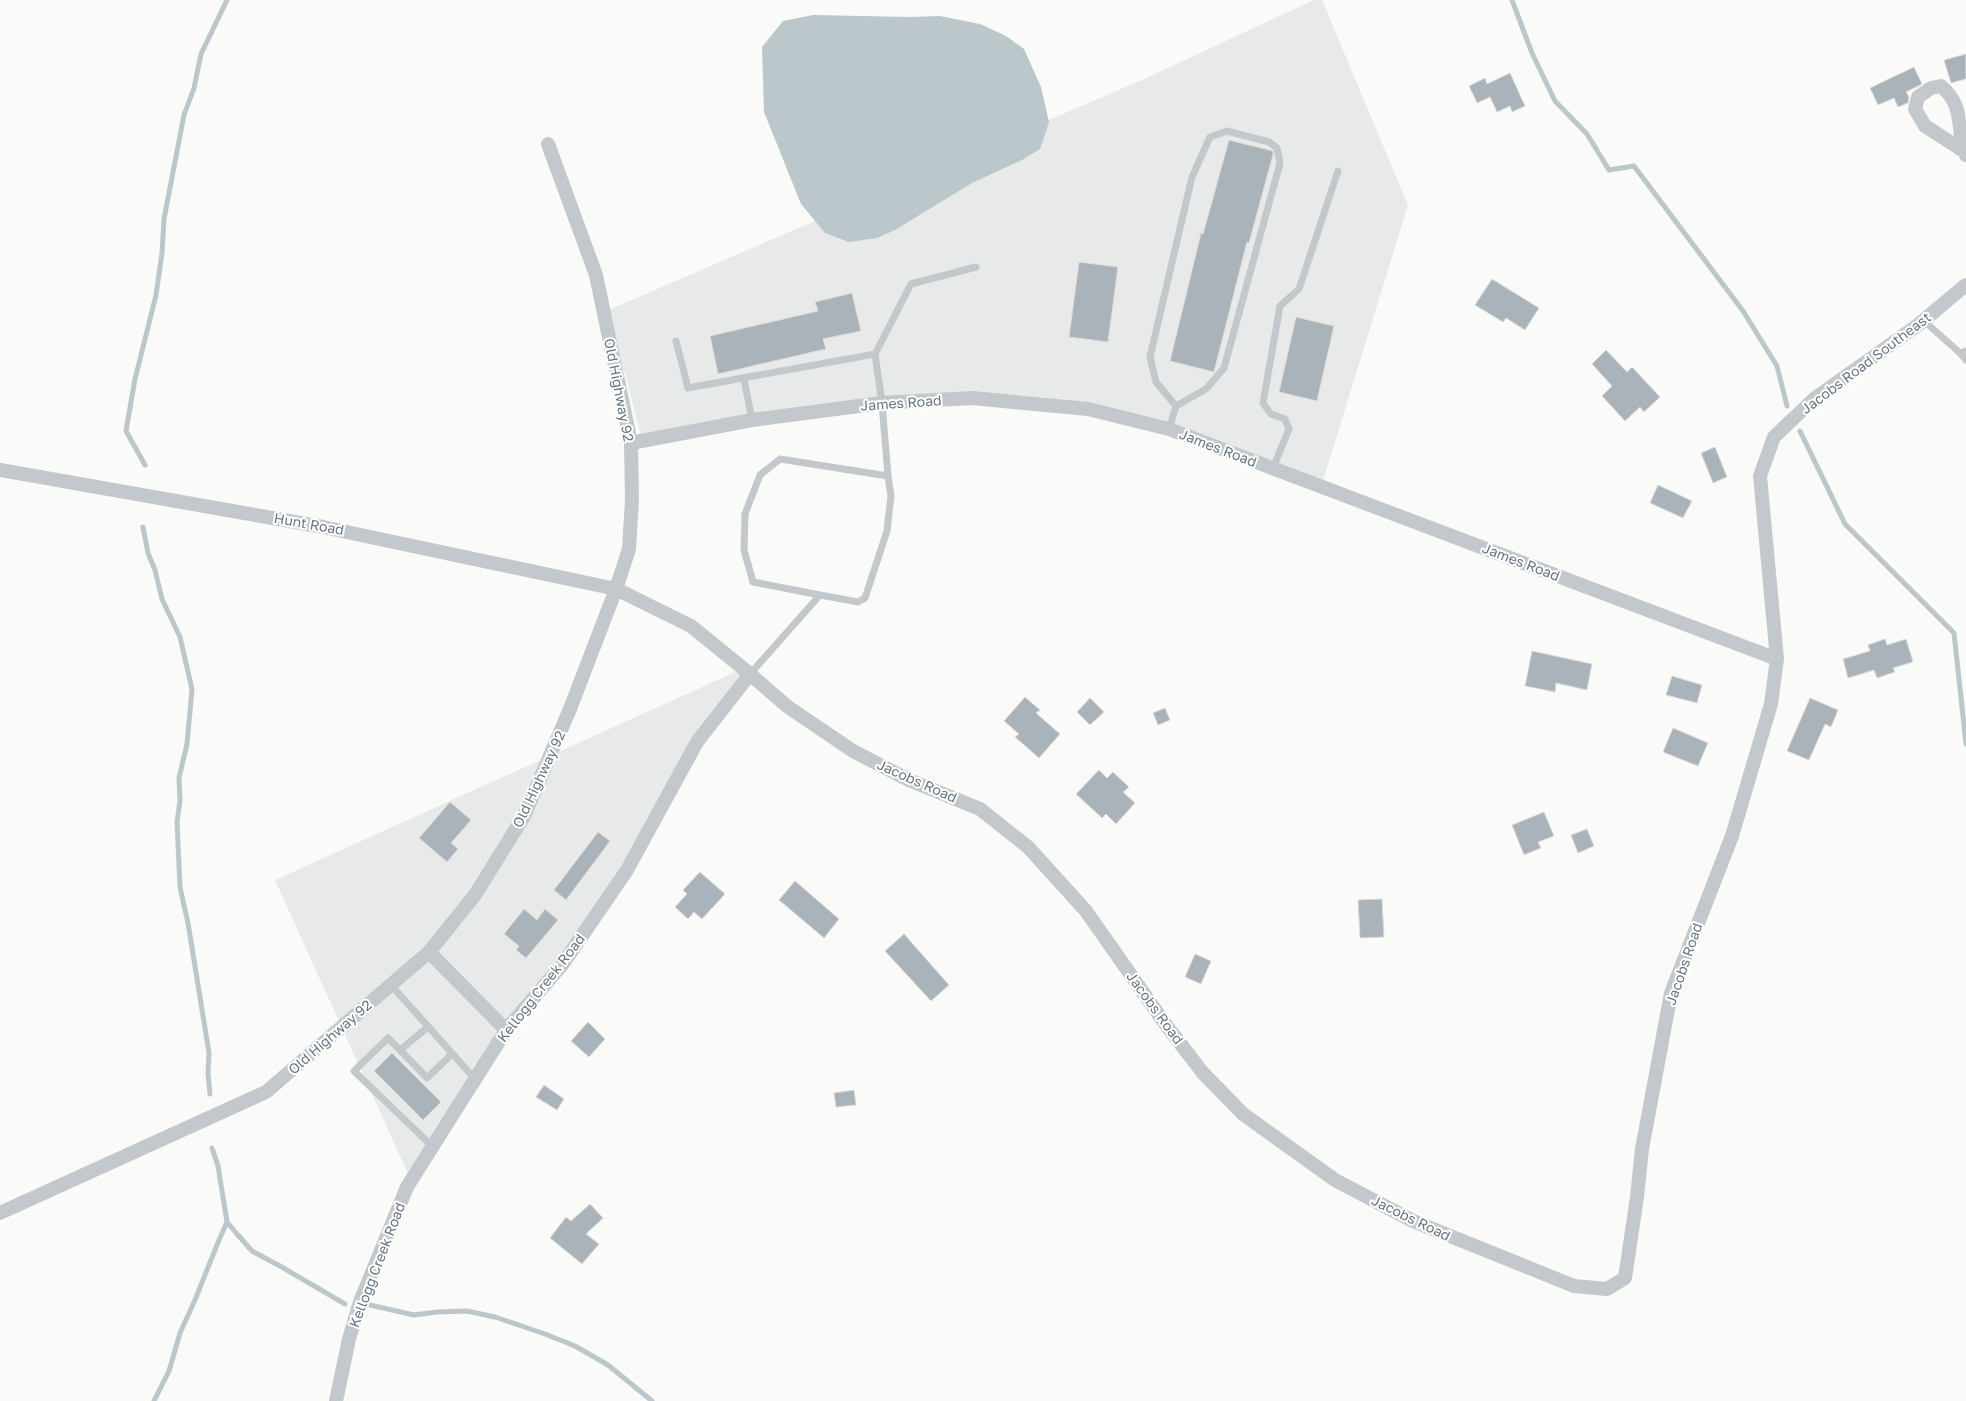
<svg xmlns="http://www.w3.org/2000/svg" width="1966" height="1401" font-family="'Golos Text',sans-serif">
  <style>
    .built { fill: #e8e9e9 }
    .water { fill: #bbc7cb }
    .lines { fill: none; stroke-linecap: round; stroke-linejoin: round }
    .stream { stroke: #bbc7cb; stroke-width: 5 }
    .building { fill: #aab3b9; stroke: #dcdcda }
    .lane { stroke: #c3c8cc; stroke-width: 7 }
    .street { stroke: #c3c8cc; stroke-width: 14 }
    .labels { text-anchor: middle; stroke-width: 4; stroke-linejoin: round; paint-order: stroke }
    .street-label { font-size: 14px; fill: #657683; stroke: #fff }
  </style>
  <rect width="100%" height="100%" fill="#fafaf8"/>
  <!-- built -->
  <path class="built" d="M1314 0H1322L1408 205 1322 484 1062 400 883 399 641 436 625 373 597 315 1142 80Z
    M751 665 414 1187 275 880Z"/>
  <!-- water -->
  <path class="water" d="M813 15 911 17 940 16 980 24 1006 36 1024 49 1041 87 1049 122 1040 149 1022 160 972 183 895 230 877 238 849 242 825 233 801 204 764 112 762 47 783 21Z"/>
  <g class="lines">
    <!-- stream -->
    <path class="stream" d="M1512 0 1532 53 1555 101 1587 134 1609 170 1634 166 1743 311 1777 366 1787 406
      M1800 431 1845 524 1954 633 1966 744
      M145 465 126 431 135 379 156 295 162 253 164 219 184 115 194 88 201 54 227 0
      M143 527 148 553 155 570 162 599 180 637 192 689 187 744 179 778 180 801 177 822 180 887 188 923 209 1053 208 1073 210 1094
      M212 1148 218 1166 227 1222 237 1234 252 1251 280 1266 345 1304
      M370 1305 414 1315 437 1312 467 1311 495 1317 545 1334 575 1346 608 1365 652 1401
      M154 1401 169 1371 180 1333 195 1300 219 1240 227 1222"/>
  </g>
  <!-- building -->
  <path class="building" d="M1966 54V79L1951 83 1944 60Z
    M1914 67 1922 84 1906 92 1909 97 1908 103 1898 107 1894 98 1878 105 1870 88Z
    M1510 73 1525 106 1512 112 1510 106 1497 112 1490 97 1477 103 1469 86 1485 78 1487 84Z
    M1229 140 1273 151V155L1249 243 1247 242 1214 372 1170 361 1201 233 1203 234Z
    M1079 262 1118 267 1108 342 1069 337Z
    M1492 279 1539 308 1525 330 1506 318 1503 322 1475 305Z
    M852 293 861 331 823 339 826 349 718 374 710 336 818 311 815 302Z
    M1296 317 1334 326 1317 401 1279 392Z
    M1606 350 1627 372 1632 367 1660 397 1644 412 1640 407 1625 421 1602 396 1612 386 1592 364Z
    M1715 447 1727 477 1713 483 1701 453Z
    M1658 485 1692 501 1683 518 1650 503Z
    M1885 639 1887 645 1906 639 1913 662 1893 668 1895 672 1877 678 1874 670 1848 678 1843 659 1870 651 1868 645Z
    M1532 651 1592 664 1587 690 1556 683 1555 692 1525 686Z
    M1672 676 1702 685 1697 703 1666 695Z
    M1025 697 1040 710 1036 713 1060 734 1039 758 1015 737 1019 734 1004 721Z
    M1090 698 1104 712 1090 725 1077 712Z
    M1810 698 1838 710 1831 727 1825 724 1809 760 1787 751Z
    M1165 708 1170 720 1158 725 1153 713Z
    M1673 728 1708 743 1698 766 1663 752Z
    M1099 770 1107 778 1113 772 1129 787 1123 792 1135 803 1116 824 1106 814 1102 818 1076 794Z
    M450 802 471 820 451 843 458 849 447 862 419 838Z
    M1544 812 1554 836 1538 842 1541 848 1524 855 1512 825Z
    M1587 829 1594 846 1578 853 1571 835Z
    M598 832 610 841 566 900 554 890Z
    M700 872 725 894 702 919 694 912 688 919 675 907 687 894 683 890Z
    M795 881 839 919 824 938 779 900Z
    M1382 899 1384 937 1360 938 1358 900Z
    M524 909 537 920 545 909 558 920 526 958 516 950 519 946 504 934Z
    M904 934 949 985 931 1001 885 951Z
    M1195 954 1211 961 1201 984 1185 977Z
    M588 1022 605 1039 589 1057 571 1041Z
    M392 1053 441 1102 423 1120 374 1071Z
    M544 1085 564 1099 557 1110 536 1097Z
    M854 1090 856 1105 836 1107 834 1093Z
    M590 1204 603 1218 586 1234 599 1244 582 1264 550 1238 566 1217 571 1221Z"/>
  <g class="lines">
    <!-- lane -->
    <path class="lane" d="M1924 321 1960 353 1966 351
      M676 341 688 388 875 354 882 403 888 476
      M1960 353 1966 360
      M875 354 911 284 976 267
      M744 379 752 420
      M1169 429 1176 406 1206 389 1224 368 1280 163 1277 148 1269 142 1227 131 1210 137 1192 177 1150 357 1156 382 1176 406
      M1273 468 1289 429 1285 419 1271 414 1263 403 1280 306 1299 289 1338 171
      M750 674 820 595 858 602 865 598 887 531 891 496 888 476 780 459 760 475 745 514 744 550 753 582 820 595
      M391 985 475 1079
      M428 1027 400 1050 427 1078 452 1054
      M400 1050 388 1038 354 1071 433 1147"/>
    <!-- street -->
    <path class="street" d="M1964 151 1925 126 1915 109 1918 97 1931 88 1941 86C1966 107 1955 128 1966 155
      M631 443 752 420 882 403 972 398 1088 409 1169 429 1777 659
      M0 470 323 527 616 589 691 626 750 674 697 742 627 870 562 965 506 1030 407 1187 360 1302 349 1339 336 1401
      M750 674 788 707 853 751 909 780 980 809 1028 847 1086 911 1166 1025 1203 1073 1243 1114 1335 1180 1413 1221 1574 1286 1607 1289 1625 1278 1637 1197 1642 1149 1671 993 1732 836 1771 704 1777 659 1760 476 1774 437 1814 399 1918 325 1966 285
      M429 952 506 1030
      M0 1213 266 1092 429 952 475 895 524 816 570 709 616 589 629 549 632 499 631 443 596 275 548 144"/>
  </g>
  <g class="labels">
    <!-- street labels -->
    <g class="street-label">
      <text transform="translate(1866 363) rotate(-37)" y="5">Jacobs Road Southeast</text>
      <text transform="translate(619 390) rotate(79)" y="5">Old Highway 92</text>
      <text transform="translate(901 403) rotate(-4)" y="5">James Road</text>
      <text transform="translate(1218 448) rotate(21)" y="5">James Road</text>
      <text transform="translate(309 524) rotate(10)" y="5">Hunt Road</text>
      <text transform="translate(1521 562) rotate(21)" y="5">James Road</text>
      <text transform="translate(539 779) rotate(-65)" y="5">Old Highway 92</text>
      <text transform="translate(917 781) rotate(24)" y="5">Jacobs Road</text>
      <text transform="translate(1684 964) rotate(-71)" y="5">Jacobs Road</text>
      <text transform="translate(541 988) rotate(-52)" y="5">Kellogg Creek Road</text>
      <text transform="translate(1155 1008) rotate(54)" y="5">Jacobs Road</text>
      <text transform="translate(330 1037) rotate(-41)" y="5">Old Highway 92</text>
      <text transform="translate(1411 1218) rotate(26)" y="5">Jacobs Road</text>
      <text transform="translate(377 1265) rotate(-69)" y="5">Kellogg Creek Road</text>
    </g>
  </g>
</svg>
